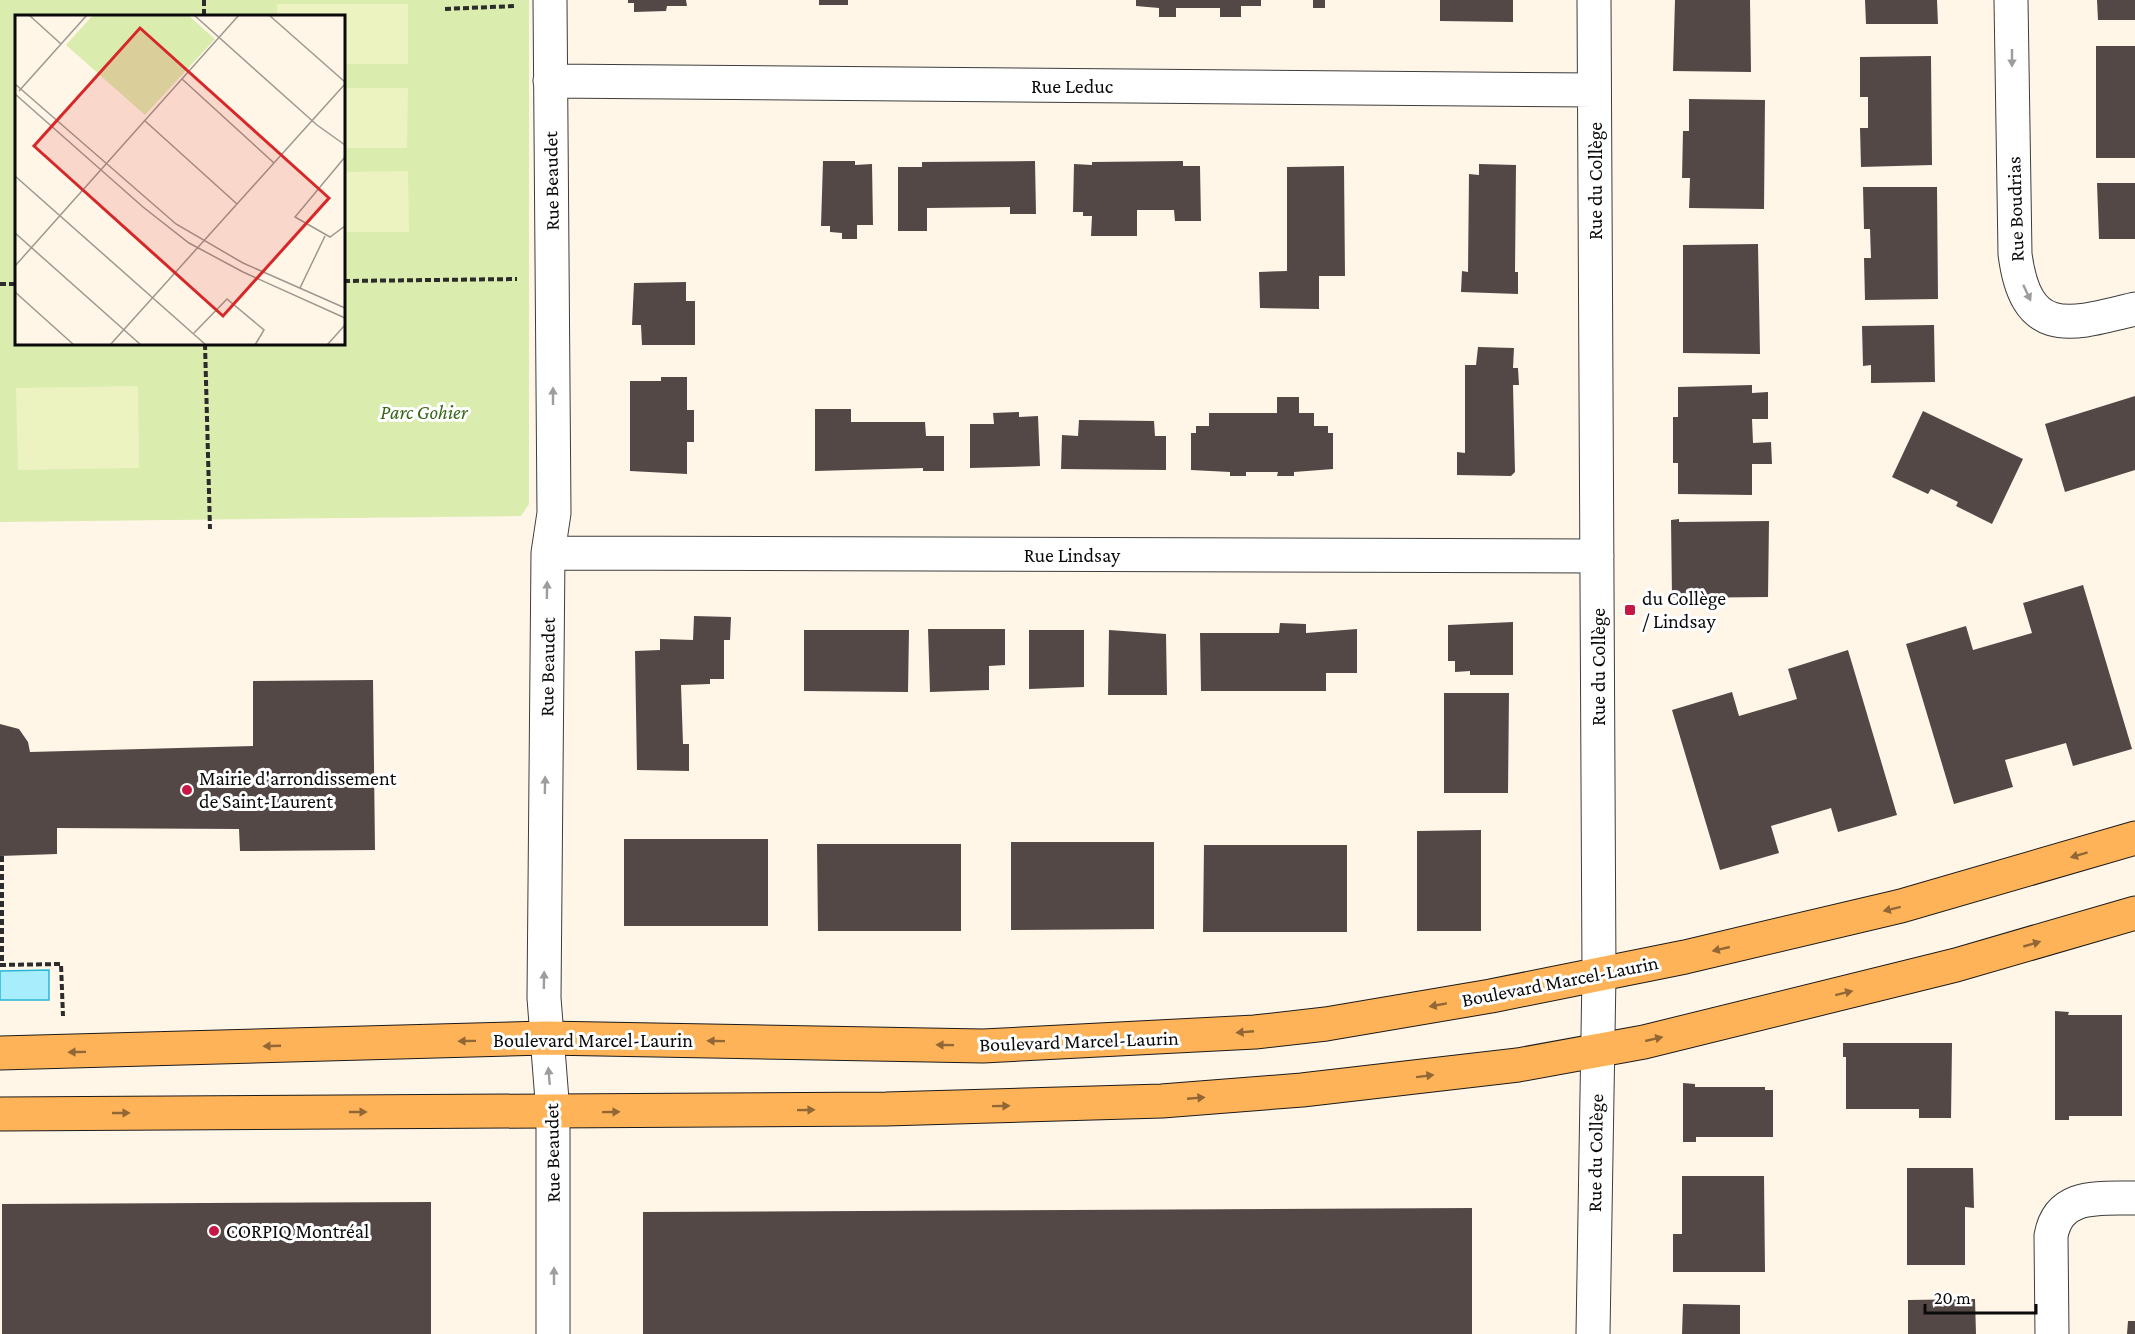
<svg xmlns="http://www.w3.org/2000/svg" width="2135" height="1334" font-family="'Crimson Pro',serif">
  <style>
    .green { fill: #dbecaf; fill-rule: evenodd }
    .pitch { fill: #ecf3c1 }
    .water { fill: #a8edfb; stroke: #29b7d8; stroke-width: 1.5 }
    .building { fill: #544846 }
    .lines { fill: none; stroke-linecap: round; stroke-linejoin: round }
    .street-casing { stroke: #3d3d3d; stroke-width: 35 }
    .primary-casing { stroke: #1b1b1b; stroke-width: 35 }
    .path { stroke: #2c2c2c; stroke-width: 4; stroke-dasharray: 6 3; stroke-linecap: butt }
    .street { stroke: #fff; stroke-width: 33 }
    .primary { stroke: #ffb358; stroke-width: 33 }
    .oneway { fill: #9d9d9d }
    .oneway2 { fill: #916735 }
    .poi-dot { fill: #c51844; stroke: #fff; stroke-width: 2 }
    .labels { text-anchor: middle; stroke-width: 6; stroke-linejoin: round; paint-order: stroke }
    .street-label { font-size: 20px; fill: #0a0a0a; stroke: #fff }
    .park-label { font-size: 20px; font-style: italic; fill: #386617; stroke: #fff }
    .poi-label { font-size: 20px; fill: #0a0a0a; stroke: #fff; text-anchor: start }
    .inset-road { fill: none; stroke: #9d988f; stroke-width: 1.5 }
    .view { fill: #d62828; fill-opacity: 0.15; stroke: #d62828; stroke-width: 3 }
    .inset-edge { fill: none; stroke: #0a0a0a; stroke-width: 3 }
  </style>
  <rect width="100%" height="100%" fill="#fff6e8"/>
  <!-- green -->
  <path class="green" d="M0 0H529V504L521 516 0 522ZM16 16H344V344H16Z"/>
  <!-- pitch -->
  <path class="pitch" d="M277 4H408V64H344V16H277Z
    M344 88H408L407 148H344Z
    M408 171 409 232H344V172Z
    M138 386 139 468 18 470 16 388Z"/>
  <!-- water -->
  <path class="water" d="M49 970V1000H0V971Z"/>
  <!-- building -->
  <path class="building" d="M628 0H686L687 6H667L666 11 634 12V3H628Z
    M819 0H848V5H819Z
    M1136 0H1261V6H1241V17H1220V8H1176V17H1159V8L1136 6Z
    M1313 0H1325V8H1313Z
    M1440 0H1513V22L1440 21Z
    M1675 0H1750L1751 72 1673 71Z
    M1865 0H1937L1938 24H1866Z
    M2097 0H2135V20H2098Z
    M2096 46H2135V158H2096Z
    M1931 56 1932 165 1861 167 1860 128H1868V97H1860V57Z
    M1689 99 1765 100 1764 209 1689 208 1690 178H1682L1683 131H1689Z
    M823 161H855V165L872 164 873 225H857V239H842V233L830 232V226H821Z
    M1035 161 1036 214H1010V207L927 208V231H898V167H922V162Z
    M1183 161V166H1200L1201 221H1175L1174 210H1137V236H1091L1092 216H1083V212H1073L1074 164 1092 165V162Z
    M1479 164 1516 165 1515 272H1518V294L1461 292 1462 271 1468 272 1469 174 1479 175Z
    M1344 166 1345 276H1319V309L1260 308 1259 272 1287 271V167Z
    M2097 183H2135V239H2099Z
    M1863 187H1937L1938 299 1865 300 1864 258H1871L1870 229H1864Z
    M1758 244 1760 354 1683 353V245Z
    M686 282V301H695V345H642L641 325H632L634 283Z
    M1934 325 1935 382 1871 383V365L1863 366 1862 326Z
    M1478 347 1514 348 1513 368H1518L1519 385H1513L1515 472 1511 476 1457 475V452L1465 453V365H1476Z
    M661 377H687V410H694V442H687V474L630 471V381H661Z
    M1752 385V393L1768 392V419H1752L1753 443 1771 442 1772 464H1752V495L1678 494V463H1673V417H1678V387Z
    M2135 396V470L2065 492 2045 424Z
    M1277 397H1299V413H1314V426H1328V433H1333V469L1294 472V476H1277L1278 472H1246V476H1230V472L1191 470V433H1196V426H1209V413H1277Z
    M815 409H851V422H925L926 436H944V471H923V468L815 471Z
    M1923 411 2023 459 1992 524 1956 506 1958 502 1931 489 1928 494 1892 477Z
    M1019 412V417L1038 416 1040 466 970 468V424H994L993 413Z
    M1079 420 1154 421 1155 436H1166V470L1061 469 1062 435 1078 436Z
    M1679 519V522L1769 521 1768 597 1672 598 1671 520Z
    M2083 585 2132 749 2073 766 2066 743 2005 760 2013 787 1954 804 1906 644 1966 626 1973 650 2032 633 2023 603Z
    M694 616 731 617 730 640H724V679H710V684L681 685 683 744H689V771L637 770 635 651 660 650V639L693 640Z
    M1513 622V675H1470V671L1455 672V661H1448V625Z
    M1280 623 1306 624V633L1357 629V673H1326V691H1201L1200 633H1279Z
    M928 629H1005V665L989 666V690L930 692Z
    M804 630H909L908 692 804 691Z
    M1029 630H1084V687L1029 689Z
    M1109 630 1166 634 1167 695H1108Z
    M1848 650 1897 815 1838 832 1831 808 1771 826 1779 853 1720 870 1672 710 1732 692 1739 716 1797 699 1788 669Z
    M373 680 375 850 240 851 239 829 57 828V854L0 856V724L19 729 28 742 30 752 253 746V681Z
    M1444 693H1509L1508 793H1444Z
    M1481 830V931H1417V831Z
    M624 839H768V926H624Z
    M1011 842H1154V929L1011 930Z
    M817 844H961V931H818Z
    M1204 845H1347V932H1203Z
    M2055 1011 2069 1012 2068 1015H2122V1116H2069V1120H2055Z
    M1843 1043H1952L1951 1118H1919V1109H1846V1057H1843Z
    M1683 1083 1695 1084V1087H1765V1090H1773V1137H1696V1142H1683Z
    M1907 1168H1973L1974 1208 1965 1207V1265H1907Z
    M1682 1176H1764L1765 1272H1673V1234H1682Z
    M431 1202V1334H2V1204Z
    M1472 1208V1334H643V1212Z
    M1975 1299 1976 1334H1908V1300Z
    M1683 1304 1740 1305V1334H1682Z
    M2128 1321H2135V1334H2127Z"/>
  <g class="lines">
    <!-- street casing -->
    <g class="street-casing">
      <path id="street" d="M550 0 554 513 548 553 544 998 553 1113V1334
        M2011 0 2015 254C2026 340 2070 325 2135 309
        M550 81 1594 90
        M548 553 1597 556
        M1593 1334 1599 975 1594 0
        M2052 1334 2051 1236C2059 1192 2100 1199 2135 1198"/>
    </g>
    <!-- primary casing -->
    <g class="primary-casing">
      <path id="primary" d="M0 1053 546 1038 983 1046 1255 1032 1326 1024 1491 996 1685 957 1901 906 2135 838
        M0 1114 886 1109 1162 1101 1302 1090 1518 1065 1644 1042 1956 965 2135 913"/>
    </g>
    <!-- path -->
    <path class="path" d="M204 0V16
      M445 9 516 6
      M344 281 517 279
      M0 284H16
      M205 344 210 529
      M2 856V965
      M0 965 61 964 63 1016"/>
    <!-- street -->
    <use href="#street" class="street"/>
    <!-- primary -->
    <use href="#primary" class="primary"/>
  </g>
  <!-- one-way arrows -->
  <defs><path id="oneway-solid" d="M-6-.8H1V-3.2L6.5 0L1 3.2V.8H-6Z" transform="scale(1.5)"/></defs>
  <g class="oneway">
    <use href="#oneway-solid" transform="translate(2012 58) rotate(90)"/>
    <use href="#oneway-solid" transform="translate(2027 293) rotate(65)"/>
    <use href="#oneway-solid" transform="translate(553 396) rotate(-90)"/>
    <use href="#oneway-solid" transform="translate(547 590) rotate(-89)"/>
    <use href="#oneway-solid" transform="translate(545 785) rotate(-89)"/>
    <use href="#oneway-solid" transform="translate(544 980) rotate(-89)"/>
    <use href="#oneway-solid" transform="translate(549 1076) rotate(-95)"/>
    <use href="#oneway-solid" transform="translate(554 1276) rotate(-90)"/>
  </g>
  <g class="oneway2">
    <use href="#oneway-solid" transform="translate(2079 855) rotate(163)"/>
    <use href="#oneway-solid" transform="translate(1892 909) rotate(166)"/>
    <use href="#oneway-solid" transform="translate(2032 944) rotate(-16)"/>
    <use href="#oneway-solid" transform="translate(1721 949) rotate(167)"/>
    <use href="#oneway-solid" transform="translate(1844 993) rotate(-14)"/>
    <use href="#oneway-solid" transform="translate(1438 1005) rotate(170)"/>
    <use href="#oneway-solid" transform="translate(1245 1032) rotate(175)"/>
    <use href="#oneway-solid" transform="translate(1654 1039) rotate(-13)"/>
    <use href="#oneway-solid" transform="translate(467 1041) rotate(179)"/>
    <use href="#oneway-solid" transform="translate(716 1041) rotate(-179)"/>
    <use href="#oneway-solid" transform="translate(945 1045) rotate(-179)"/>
    <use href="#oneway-solid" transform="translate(272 1046) rotate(178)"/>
    <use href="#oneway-solid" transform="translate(77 1052) rotate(179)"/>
    <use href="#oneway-solid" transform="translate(1425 1076) rotate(-7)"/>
    <use href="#oneway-solid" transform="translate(1196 1098) rotate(-5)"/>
    <use href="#oneway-solid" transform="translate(1001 1106) rotate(-1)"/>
    <use href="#oneway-solid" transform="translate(806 1110) rotate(-1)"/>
    <use href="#oneway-solid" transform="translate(358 1112)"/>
    <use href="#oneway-solid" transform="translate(611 1112) rotate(-1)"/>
    <use href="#oneway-solid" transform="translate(121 1113)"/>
  </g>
  <!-- markers -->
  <g class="poi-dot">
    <rect x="1624" y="604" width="12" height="12" rx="3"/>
    <circle cx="187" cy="790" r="6"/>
    <circle cx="214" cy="1231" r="6"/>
  </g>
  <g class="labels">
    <!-- street labels -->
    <g class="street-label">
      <text x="1072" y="93">Rue Leduc</text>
      <text transform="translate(551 181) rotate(-91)" y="7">Rue Beaudet</text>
      <text transform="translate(1595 181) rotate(-90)" y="7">Rue du Collège</text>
      <text transform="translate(2015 209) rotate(-92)" y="7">Rue Boudrias</text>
      <text x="1072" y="562">Rue Lindsay</text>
      <text transform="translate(547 667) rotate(-89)" y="7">Rue Beaudet</text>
      <text transform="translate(1598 667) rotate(-90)" y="7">Rue du Collège</text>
      <text transform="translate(1560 981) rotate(-11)" y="7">Boulevard Marcel-Laurin</text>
      <text x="593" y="1047">Boulevard Marcel-Laurin</text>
      <text transform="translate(1079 1041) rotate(-2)" y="7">Boulevard Marcel-Laurin</text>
      <text transform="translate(552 1153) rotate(-91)" y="7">Rue Beaudet</text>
      <text transform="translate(1595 1153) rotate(-89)" y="7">Rue du Collège</text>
    </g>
    <!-- park labels -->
    <g class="park-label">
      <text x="424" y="419">Parc Gohier</text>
    </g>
    <!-- poi labels -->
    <g class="poi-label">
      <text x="1642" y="605">du Collège<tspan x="1642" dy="23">/ Lindsay</tspan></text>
      <text x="199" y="785">Mairie d'arrondissement<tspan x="199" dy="23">de Saint-Laurent</tspan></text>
      <text x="226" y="1238">CORPIQ Montréal</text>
    </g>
  </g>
  <!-- overview -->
  <g transform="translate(15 15)">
    <rect width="330" height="330" fill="#fff6e8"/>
    <path d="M78 0H173L200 24 130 100 51 30Z" fill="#dbecaf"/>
    <path class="inset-road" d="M14 0 46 29M179 0 302 110 330 130M254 0 330 67M167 64 259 148M0 69 161 209 228 248 330 293M4 76 72 0M0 79 128 192 174 228 228 257 330 303M129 105 222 189M330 142 280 202 315 222 330 211M0 161 191 330M0 218 126 330M0 251 224 0M285 273 310 221M0 277 59 330M179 318 212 284 249 315 240 330M95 330 330 69M312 330 330 310"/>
    <path class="view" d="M125 13 314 183 208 301 19 131Z"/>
    <rect width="330" height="330" class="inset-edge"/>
  </g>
  <!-- scale -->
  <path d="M1925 1304v9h111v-9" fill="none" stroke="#0a0a0a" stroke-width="3"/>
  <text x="1934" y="1304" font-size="18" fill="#0a0a0a" stroke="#ffffff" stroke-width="4.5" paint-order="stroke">20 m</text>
</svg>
